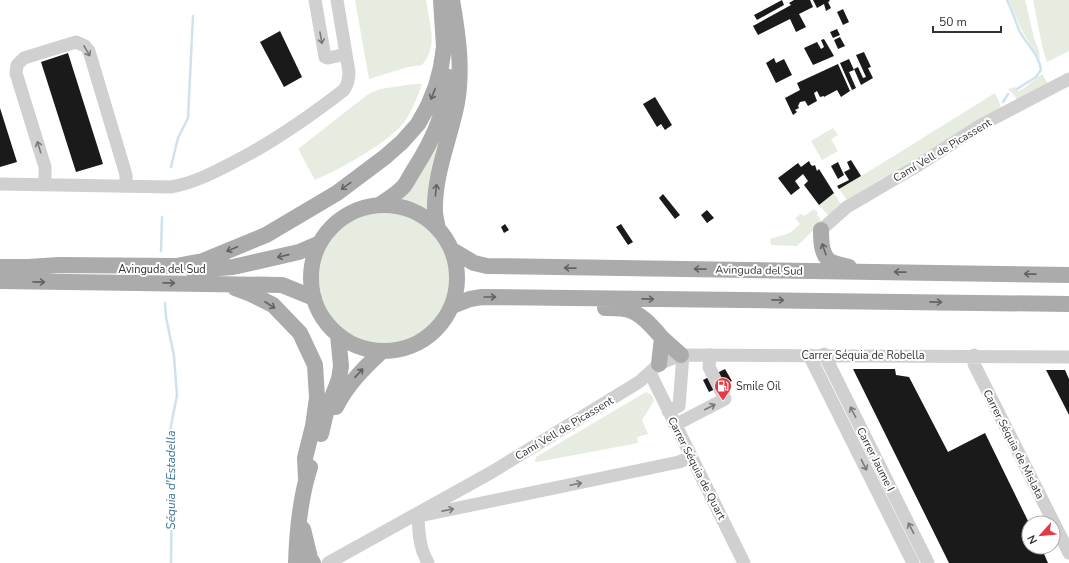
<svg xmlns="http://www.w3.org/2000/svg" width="1069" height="563" font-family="'Nunito Sans',sans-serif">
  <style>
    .green { fill: #e6ecdf }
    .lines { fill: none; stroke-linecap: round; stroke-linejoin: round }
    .stream { stroke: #cfe2ee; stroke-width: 2.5 }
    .building { fill: #1a1a1a }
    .minor { stroke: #d0d0d0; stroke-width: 13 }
    .major { stroke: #ababab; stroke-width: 16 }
    .oneway { stroke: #7a7a7a }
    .oneway2 { stroke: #636363 }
    .labels { text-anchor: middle; stroke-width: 4; stroke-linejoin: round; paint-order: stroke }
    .street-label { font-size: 11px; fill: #333; stroke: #fff }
    .poi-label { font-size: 11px; fill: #333; stroke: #fff; text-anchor: start }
    .water-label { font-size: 12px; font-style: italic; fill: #3f7597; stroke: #fff }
  </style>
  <rect width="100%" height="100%" fill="#fff"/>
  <!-- green -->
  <path class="green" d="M355 0H426C429 23 439 46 422 65L408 67 369 79Z
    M1009 0H1025L1034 38 1039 51 1040 60 1021 29Z
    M1033 0H1069V51L1047 62 1043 50Z
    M1042 74 1049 85 1017 100 1013 94 1008 89 1015 87 1018 91 1023 89Z
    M414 84H422C418 96 413 107 407 118 392 142 341 168 315 180L298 149 367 95 380 89Z
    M995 93 1001 107 904 169 883 178 847 200 839 189 881 164Z
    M833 128 838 135 831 139 838 151 822 160 811 141Z
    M442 129 428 210 417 204 400 199Z
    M834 193 842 206 829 216 819 205Z
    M814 209 818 213 817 215 822 222 797 246 771 245 770 239 790 233 800 224 795 218 801 214 804 216Z
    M319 278a66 66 0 1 1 132 0a66 66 0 1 1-132 0Z
    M646 392C651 394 653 396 654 401L642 420 648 434 637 437 638 443 537 462 535 461 536 457Z"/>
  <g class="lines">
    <!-- stream -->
    <path class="stream" d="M1007 0C1012 10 1015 20 1019 30 1026 44 1039 54 1041 70L1036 77 1017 89
      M1003 102 1008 94
      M171 167 178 138 188 118 193 16
      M161 251 162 217
      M165 303 166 317 174 356 177 395 170 431 172 485 171 563"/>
  </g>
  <!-- building -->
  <path class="building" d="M782 0 784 5 757 20 754 15Z
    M794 0H810L813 7 799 14 806 27 796 32 790 19 758 35 753 26 791 5 789 3Z
    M813 0H829L830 1 828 2 831 8 826 11 824 4 817 8Z
    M843 9 849 22 843 25 837 12Z
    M837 29 840 35 833 38 830 32Z
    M280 31 302 77 284 87 260 42Z
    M840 37 845 46 838 49 834 40Z
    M824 39 834 56 813 65 804 48 817 42 821 49 824 47 821 40Z
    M864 52 871 67 868 68 873 78 861 85 854 69 858 67 863 78 866 77 856 55Z
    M68 53 103 164 76 172 41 62Z
    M774 58 776 63 784 59 792 75 776 83 766 63Z
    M849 59 854 70 849 72 856 88 852 90 840 63Z
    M838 64 850 91 841 97 837 90 824 97V96L820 97 817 91 814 93 817 101 808 106 805 101 800 102 798 106 799 108 795 110 797 112 793 115 785 98 800 90 797 83Z
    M655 97 672 125 665 130 661 124 657 127 643 104Z
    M0 108 17 162 0 167Z
    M851 160 861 176 839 189 837 186 849 180 844 172 850 169 847 162Z
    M809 161 811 165 813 166 815 165 817 171 819 169 834 193 819 205 804 185 808 181 803 174 795 181 800 188 791 195 778 178 798 163 801 167Z
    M838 162 844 175 838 179 831 166Z
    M663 194 680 215 675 219 659 198Z
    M707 210 714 218 707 223 701 215Z
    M505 224 509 230 504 233 501 227Z
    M621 224 633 242 628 245 616 227Z
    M725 369 732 381 709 392 703 380Z
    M853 369H895L896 375 909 377 948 452 985 433 1029 523V547H1041L1048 563H949Z
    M1046 370H1065L1069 379V415Z"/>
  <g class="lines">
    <!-- minor -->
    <path class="minor" d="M315 0 325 57 328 58 346 54
      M0 184 171 187C194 183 215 172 236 161 275 141 309 117 344 90 348 84 349 79 349 72L337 0
      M45 185V167L16 73 17 65 24 58 76 42 85 46 89 51 124 168 126 175V186
      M821 230 847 207 917 166 981 125 1069 79
      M824 354 928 563
      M809 355 913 563
      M974 355V364L1069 553
      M650 373 744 563
      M668 411 679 406 683 355
      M675 425 725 399 709 367 710 355
      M424 515 679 462 691 457
      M418 516C419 534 419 547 428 563
      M328 563 492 472 639 382 659 364 681 355 1069 357"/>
    <!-- major -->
    <path class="major" d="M311 278a73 73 0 1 1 146 0a73 73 0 1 1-146 0Z
      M379 205C388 199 397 194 404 186 408 181 411 174 415 168 434 138 445 112 449 77
      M438 229C437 223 435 217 435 211 434 174 450 139 457 103 463 69 458 34 452 0
      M821 230C821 241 821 259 834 263 839 265 844 265 849 267
      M452 250 474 263 487 266 1069 275
      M0 267H38
      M28 267 59 265 176 266 203 261 266 235 337 193 385 157 402 142 418 124 428 106 436 86 441 67 444 47 441 0
      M193 270 233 267 299 252 320 243
      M0 281 282 285 314 298
      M235 288 251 294 273 305 300 333 315 365 317 398 313 426 305 458 306 478
      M452 306 470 299 482 297 1069 304
      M605 308C612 308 618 308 625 309 640 312 652 326 662 338L659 364
      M662 338 681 355
      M336 407C347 385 363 369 381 352
      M321 434 326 413 339 379 341 366 338 335
      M303 529 310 558 313 563
      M296 563C297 531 300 498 310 467"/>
  </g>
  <!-- one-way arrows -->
  <defs><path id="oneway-shaft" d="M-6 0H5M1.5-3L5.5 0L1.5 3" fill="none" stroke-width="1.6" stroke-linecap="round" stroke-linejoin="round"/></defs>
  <g class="oneway">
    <use href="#oneway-shaft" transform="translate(321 38) rotate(80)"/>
    <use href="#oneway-shaft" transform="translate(87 51) rotate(60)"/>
    <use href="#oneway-shaft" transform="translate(39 147) rotate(-107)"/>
    <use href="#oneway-shaft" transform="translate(710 407) rotate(-27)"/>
    <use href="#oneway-shaft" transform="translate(853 412) rotate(-117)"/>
    <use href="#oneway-shaft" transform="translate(864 465) rotate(63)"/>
    <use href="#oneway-shaft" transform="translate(576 484) rotate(-12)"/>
    <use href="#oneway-shaft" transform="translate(448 510) rotate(-11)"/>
    <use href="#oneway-shaft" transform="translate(911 528) rotate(-117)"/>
  </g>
  <g class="oneway2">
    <use href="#oneway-shaft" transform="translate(433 94) rotate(112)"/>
    <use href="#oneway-shaft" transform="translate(346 186) rotate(144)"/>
    <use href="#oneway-shaft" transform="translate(436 190) rotate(-84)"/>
    <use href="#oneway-shaft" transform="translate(232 249) rotate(157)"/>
    <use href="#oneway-shaft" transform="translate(824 249) rotate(-109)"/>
    <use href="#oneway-shaft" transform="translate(283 256) rotate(167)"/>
    <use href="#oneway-shaft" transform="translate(570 268) rotate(-179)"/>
    <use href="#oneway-shaft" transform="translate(700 269) rotate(-179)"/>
    <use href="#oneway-shaft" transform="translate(900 272) rotate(-179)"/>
    <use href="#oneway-shaft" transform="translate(1030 274) rotate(-179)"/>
    <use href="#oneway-shaft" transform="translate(39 282) rotate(1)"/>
    <use href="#oneway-shaft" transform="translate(169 283) rotate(1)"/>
    <use href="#oneway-shaft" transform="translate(490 297)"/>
    <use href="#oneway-shaft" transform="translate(648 299) rotate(1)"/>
    <use href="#oneway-shaft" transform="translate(778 300) rotate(1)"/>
    <use href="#oneway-shaft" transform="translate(936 302) rotate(1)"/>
    <use href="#oneway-shaft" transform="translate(270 305) rotate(33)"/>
    <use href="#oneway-shaft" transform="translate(359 373) rotate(-47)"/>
  </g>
  <!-- icons -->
  <defs>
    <g id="fuel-pin" transform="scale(0.9)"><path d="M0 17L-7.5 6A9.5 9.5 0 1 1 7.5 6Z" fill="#e63946" stroke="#fff"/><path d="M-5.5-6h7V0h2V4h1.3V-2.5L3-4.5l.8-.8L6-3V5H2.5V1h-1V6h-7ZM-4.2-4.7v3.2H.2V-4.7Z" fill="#fff"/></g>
  </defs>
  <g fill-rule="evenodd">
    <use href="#fuel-pin" x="723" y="386"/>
  </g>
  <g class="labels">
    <!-- street labels -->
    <g class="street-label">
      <text transform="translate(942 150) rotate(-31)" y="4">Camí Vell de Picassent</text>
      <text x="162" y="273">Avinguda del Sud</text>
      <text transform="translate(759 270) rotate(1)" y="4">Avinguda del Sud</text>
      <text x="863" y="359">Carrer Séquia de Robella</text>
      <text transform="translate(564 428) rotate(-31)" y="4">Camí Vell de Picassent</text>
      <text transform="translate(1014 444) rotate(63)" y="4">Carrer Séquia de Mislata</text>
      <text transform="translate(876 459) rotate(63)" y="4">Carrer Jaume I</text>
      <text transform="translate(697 468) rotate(63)" y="4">Carrer Séquia de Quart</text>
    </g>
    <!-- poi labels -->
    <g class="poi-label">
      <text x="736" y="390">Smile Oil</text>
    </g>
    <!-- water labels -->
    <g class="water-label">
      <text transform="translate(171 480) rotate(-90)" y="4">Séquia d'Estadella</text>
    </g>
  </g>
  <!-- north arrow -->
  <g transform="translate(1041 535) rotate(243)"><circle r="19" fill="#ffffff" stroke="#adadad"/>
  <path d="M0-3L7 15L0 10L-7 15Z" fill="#e63946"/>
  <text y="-6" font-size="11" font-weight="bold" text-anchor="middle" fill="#333333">N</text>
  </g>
  <!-- scale -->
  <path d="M933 26v6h68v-6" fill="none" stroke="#333333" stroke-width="2"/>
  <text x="939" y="26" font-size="12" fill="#333333" stroke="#ffffff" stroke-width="3" paint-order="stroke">50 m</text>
</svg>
